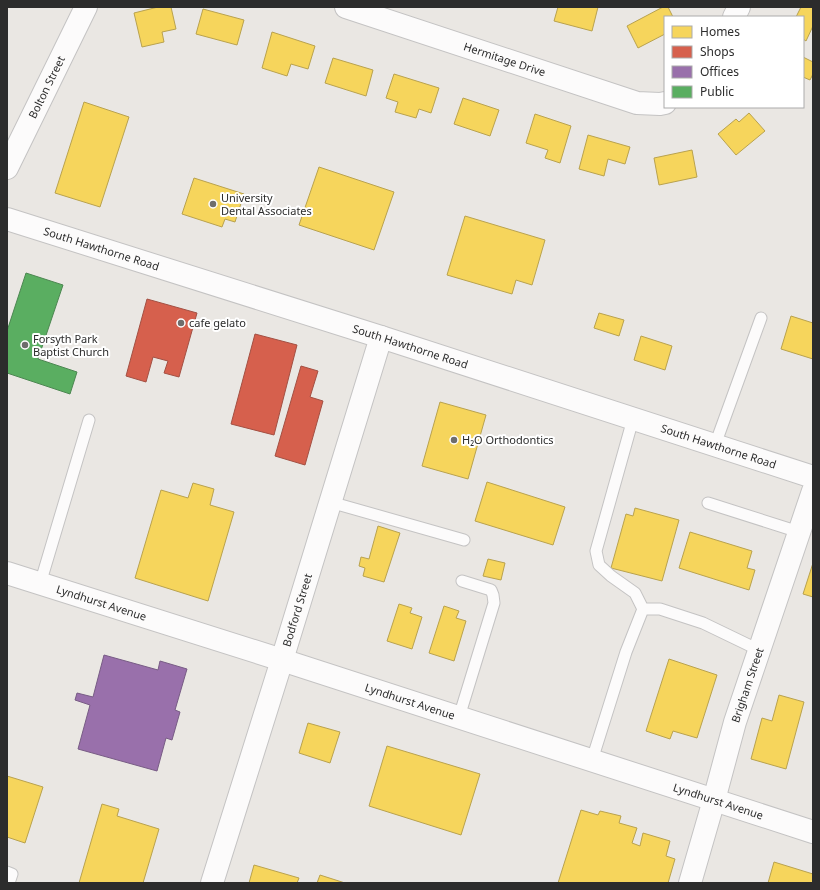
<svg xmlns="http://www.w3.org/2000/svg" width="820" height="890" font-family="'Noto Sans',sans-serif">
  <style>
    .homes { fill: #f6d55c; stroke: #b9a24e }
    .shops { fill: #d6604d; stroke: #a35043 }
    .offices { fill: #9970ab; stroke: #785c85 }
    .public { fill: #5aae61; stroke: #4c8751 }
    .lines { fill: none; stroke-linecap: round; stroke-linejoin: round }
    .service-casing { stroke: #c4c3c3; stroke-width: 13 }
    .minor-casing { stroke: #c4c3c3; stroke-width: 24 }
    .tertiary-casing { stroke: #c4c3c3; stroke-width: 24 }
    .secondary-casing { stroke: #c4c3c3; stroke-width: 24 }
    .service { stroke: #fcfbfb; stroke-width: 11 }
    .minor { stroke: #fcfbfb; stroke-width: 22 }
    .tertiary { stroke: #fcfbfb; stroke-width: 22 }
    .secondary { stroke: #fcfbfb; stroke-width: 22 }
    .poi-dot { fill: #6e6d6c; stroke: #fff; stroke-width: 1.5 }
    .labels { text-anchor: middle; stroke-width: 4; stroke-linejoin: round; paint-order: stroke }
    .street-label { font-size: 11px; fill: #2c2c2c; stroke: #fff }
    .poi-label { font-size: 11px; fill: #2c2c2c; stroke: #fff; text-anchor: start }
  </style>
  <rect width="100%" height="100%" fill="#eae7e3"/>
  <!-- homes -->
  <path class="homes" d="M158 7H171L176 29 162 32 164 42 142 47 134 13Z
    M558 7H598L592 31 554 21Z
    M663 7H668L673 17H665V34L638 48 627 26Z
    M801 7H813V26L806 41 803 39V17H796Z
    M203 9 244 20 237 45 196 34Z
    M272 32 315 46 308 69 291 64 287 76 262 68Z
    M803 57 813 62V74L810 80 803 77Z
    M333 58 373 70 366 96 325 83Z
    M394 74 439 88 431 113 419 109 416 118 395 112 398 102 386 98Z
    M463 98 499 110 490 136 454 124Z
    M84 102 129 117 100 207 55 193Z
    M749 113 765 131 736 155 718 134 736 119 739 122Z
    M535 114 571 126 560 163 545 158 548 150 526 143Z
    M588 135 630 147 625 164 608 159 604 176 579 169Z
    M692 150 697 177 659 185 654 158Z
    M319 167 394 192 374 250 299 225Z
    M194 178 244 194 235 222 225 219 222 227 182 214Z
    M465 216 545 240 532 285 516 280 512 294 447 275Z
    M599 313 624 320 619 336 594 328Z
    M791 316 813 323V359L781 349Z
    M641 336 672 346 665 370 634 360Z
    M440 402 486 415 468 479 422 466Z
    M487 482 565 507 553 545 475 521Z
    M193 483 214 489 210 505 234 512 208 601 135 578 161 490 188 498Z
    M635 508 679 520 662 581 611 568 626 514 633 516Z
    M378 526 400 533 384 582 363 576 365 568 359 566 361 557 369 559Z
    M690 532 752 551 747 568 755 570 749 590 679 568Z
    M488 559 505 563 501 580 483 576Z
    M813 563V597L803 594Z
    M399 604 412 608 410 613 422 617 412 649 387 641Z
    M444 606 459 611 456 618 466 621 454 661 429 653Z
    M669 659 717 675 697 738 673 731 670 739 646 731Z
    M779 695 804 702 786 769 751 759 762 718 772 721Z
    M308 723 340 732 330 763 299 753Z
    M387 746 480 774 461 835 369 806Z
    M7 776 43 787 25 843 7 837Z
    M102 804 119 809 117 816 159 829 143 883H79Z
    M581 810 598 815 600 811 621 816 619 823 637 828 632 843 640 846 643 833 670 841 666 856 675 859 668 883H558Z
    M774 862 813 874V883H768Z
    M254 865 299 878 297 883H249Z
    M320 875 345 883H317Z"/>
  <!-- shops -->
  <path class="shops" d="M147 299 197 313 179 377 164 373 168 361 153 357 146 382 126 376Z
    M255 334 297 345 274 435 231 424Z
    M301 366 318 371 310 397 323 401 305 465 275 456Z"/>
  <!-- offices -->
  <path class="offices" d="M104 655 158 670 160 661 187 669 175 710 180 712 172 740 166 738 157 771 78 749 90 705 75 700 77 693 93 697Z"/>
  <!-- public -->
  <path class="public" d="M26 273 63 285 38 359 77 372 70 394 7 373V331Z"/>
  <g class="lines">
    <!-- service casing -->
    <g class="service-casing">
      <path id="service" d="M633 419 596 551 599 565 611 576 635 593 643 609
        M715 445 761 318
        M330 502 464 540
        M708 503 799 532
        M40 584 89 420
        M459 717 494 603 493 595 491 590 462 581
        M592 760 626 652 643 609H660L703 623 759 650
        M7 872 12 874 9 883"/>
    </g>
    <!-- minor casing -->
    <g class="minor-casing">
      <g id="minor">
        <path id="s1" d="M346 7 637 103 660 104 665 103"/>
        <path d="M734 17 739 7"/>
        <path id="s2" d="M7 573 282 660 813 832"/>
        <path id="s3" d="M212 883 282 660 381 337"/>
        <path id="s4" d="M690 883 714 800 735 722 813 491"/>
      </g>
    </g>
    <!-- tertiary casing -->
    <g class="tertiary-casing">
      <g id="tertiary">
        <path id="s5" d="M7 168 86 7"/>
      </g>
    </g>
    <!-- secondary casing -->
    <g class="secondary-casing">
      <g id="secondary">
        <path id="s6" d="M7 219 381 337 813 477"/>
      </g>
    </g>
    <!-- service -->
    <use href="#service" class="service"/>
    <!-- minor -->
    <use href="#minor" class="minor"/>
    <!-- tertiary -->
    <use href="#tertiary" class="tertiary"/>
    <!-- secondary -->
    <use href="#secondary" class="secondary"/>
  </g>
  <!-- markers -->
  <g class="poi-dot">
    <circle cx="213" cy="204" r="4"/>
    <circle cx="181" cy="323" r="4"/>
    <circle cx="25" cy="345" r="4"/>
    <circle cx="454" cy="440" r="4"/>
  </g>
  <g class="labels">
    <!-- street labels -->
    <g class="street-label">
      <text dy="4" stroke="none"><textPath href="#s1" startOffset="167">Hermitage Drive</textPath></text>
      <text dy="4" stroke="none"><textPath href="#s5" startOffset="90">Bolton Street</textPath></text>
      <text dy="4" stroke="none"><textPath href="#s6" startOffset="99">South Hawthorne Road</textPath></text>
      <text dy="4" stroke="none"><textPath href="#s6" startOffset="423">South Hawthorne Road</textPath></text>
      <text dy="4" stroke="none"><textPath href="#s6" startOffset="747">South Hawthorne Road</textPath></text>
      <text dy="4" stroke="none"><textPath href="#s2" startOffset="99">Lyndhurst Avenue</textPath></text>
      <text dy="4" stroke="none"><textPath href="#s3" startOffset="286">Bodford Street</textPath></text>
      <text dy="4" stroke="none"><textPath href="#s4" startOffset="206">Brigham Street</textPath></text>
      <text dy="4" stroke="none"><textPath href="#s2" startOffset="423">Lyndhurst Avenue</textPath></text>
      <text dy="4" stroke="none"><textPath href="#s2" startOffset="747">Lyndhurst Avenue</textPath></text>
    </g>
    <!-- poi labels -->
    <g class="poi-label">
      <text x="221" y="202">University<tspan x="221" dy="13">Dental Associates</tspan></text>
      <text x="189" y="327">cafe gelato</text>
      <text x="33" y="343">Forsyth Park<tspan x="33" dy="13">Baptist Church</tspan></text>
      <text x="462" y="444">H₂O Orthodontics</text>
    </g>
  </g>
  <!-- border -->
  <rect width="820" height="890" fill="none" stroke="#2c2c2c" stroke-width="16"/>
  <!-- legend -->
  <rect x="664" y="16" width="140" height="92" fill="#ffffff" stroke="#ababab"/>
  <rect x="672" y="26" width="20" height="12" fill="#f6d55c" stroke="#ababab"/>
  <text x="700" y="36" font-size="12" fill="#2c2c2c">Homes</text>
  <rect x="672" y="46" width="20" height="12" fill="#d6604d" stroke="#ababab"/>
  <text x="700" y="56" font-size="12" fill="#2c2c2c">Shops</text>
  <rect x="672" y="66" width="20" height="12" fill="#9970ab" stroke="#ababab"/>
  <text x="700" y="76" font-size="12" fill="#2c2c2c">Offices</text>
  <rect x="672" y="86" width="20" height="12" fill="#5aae61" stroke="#ababab"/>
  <text x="700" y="96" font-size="12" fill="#2c2c2c">Public</text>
</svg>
